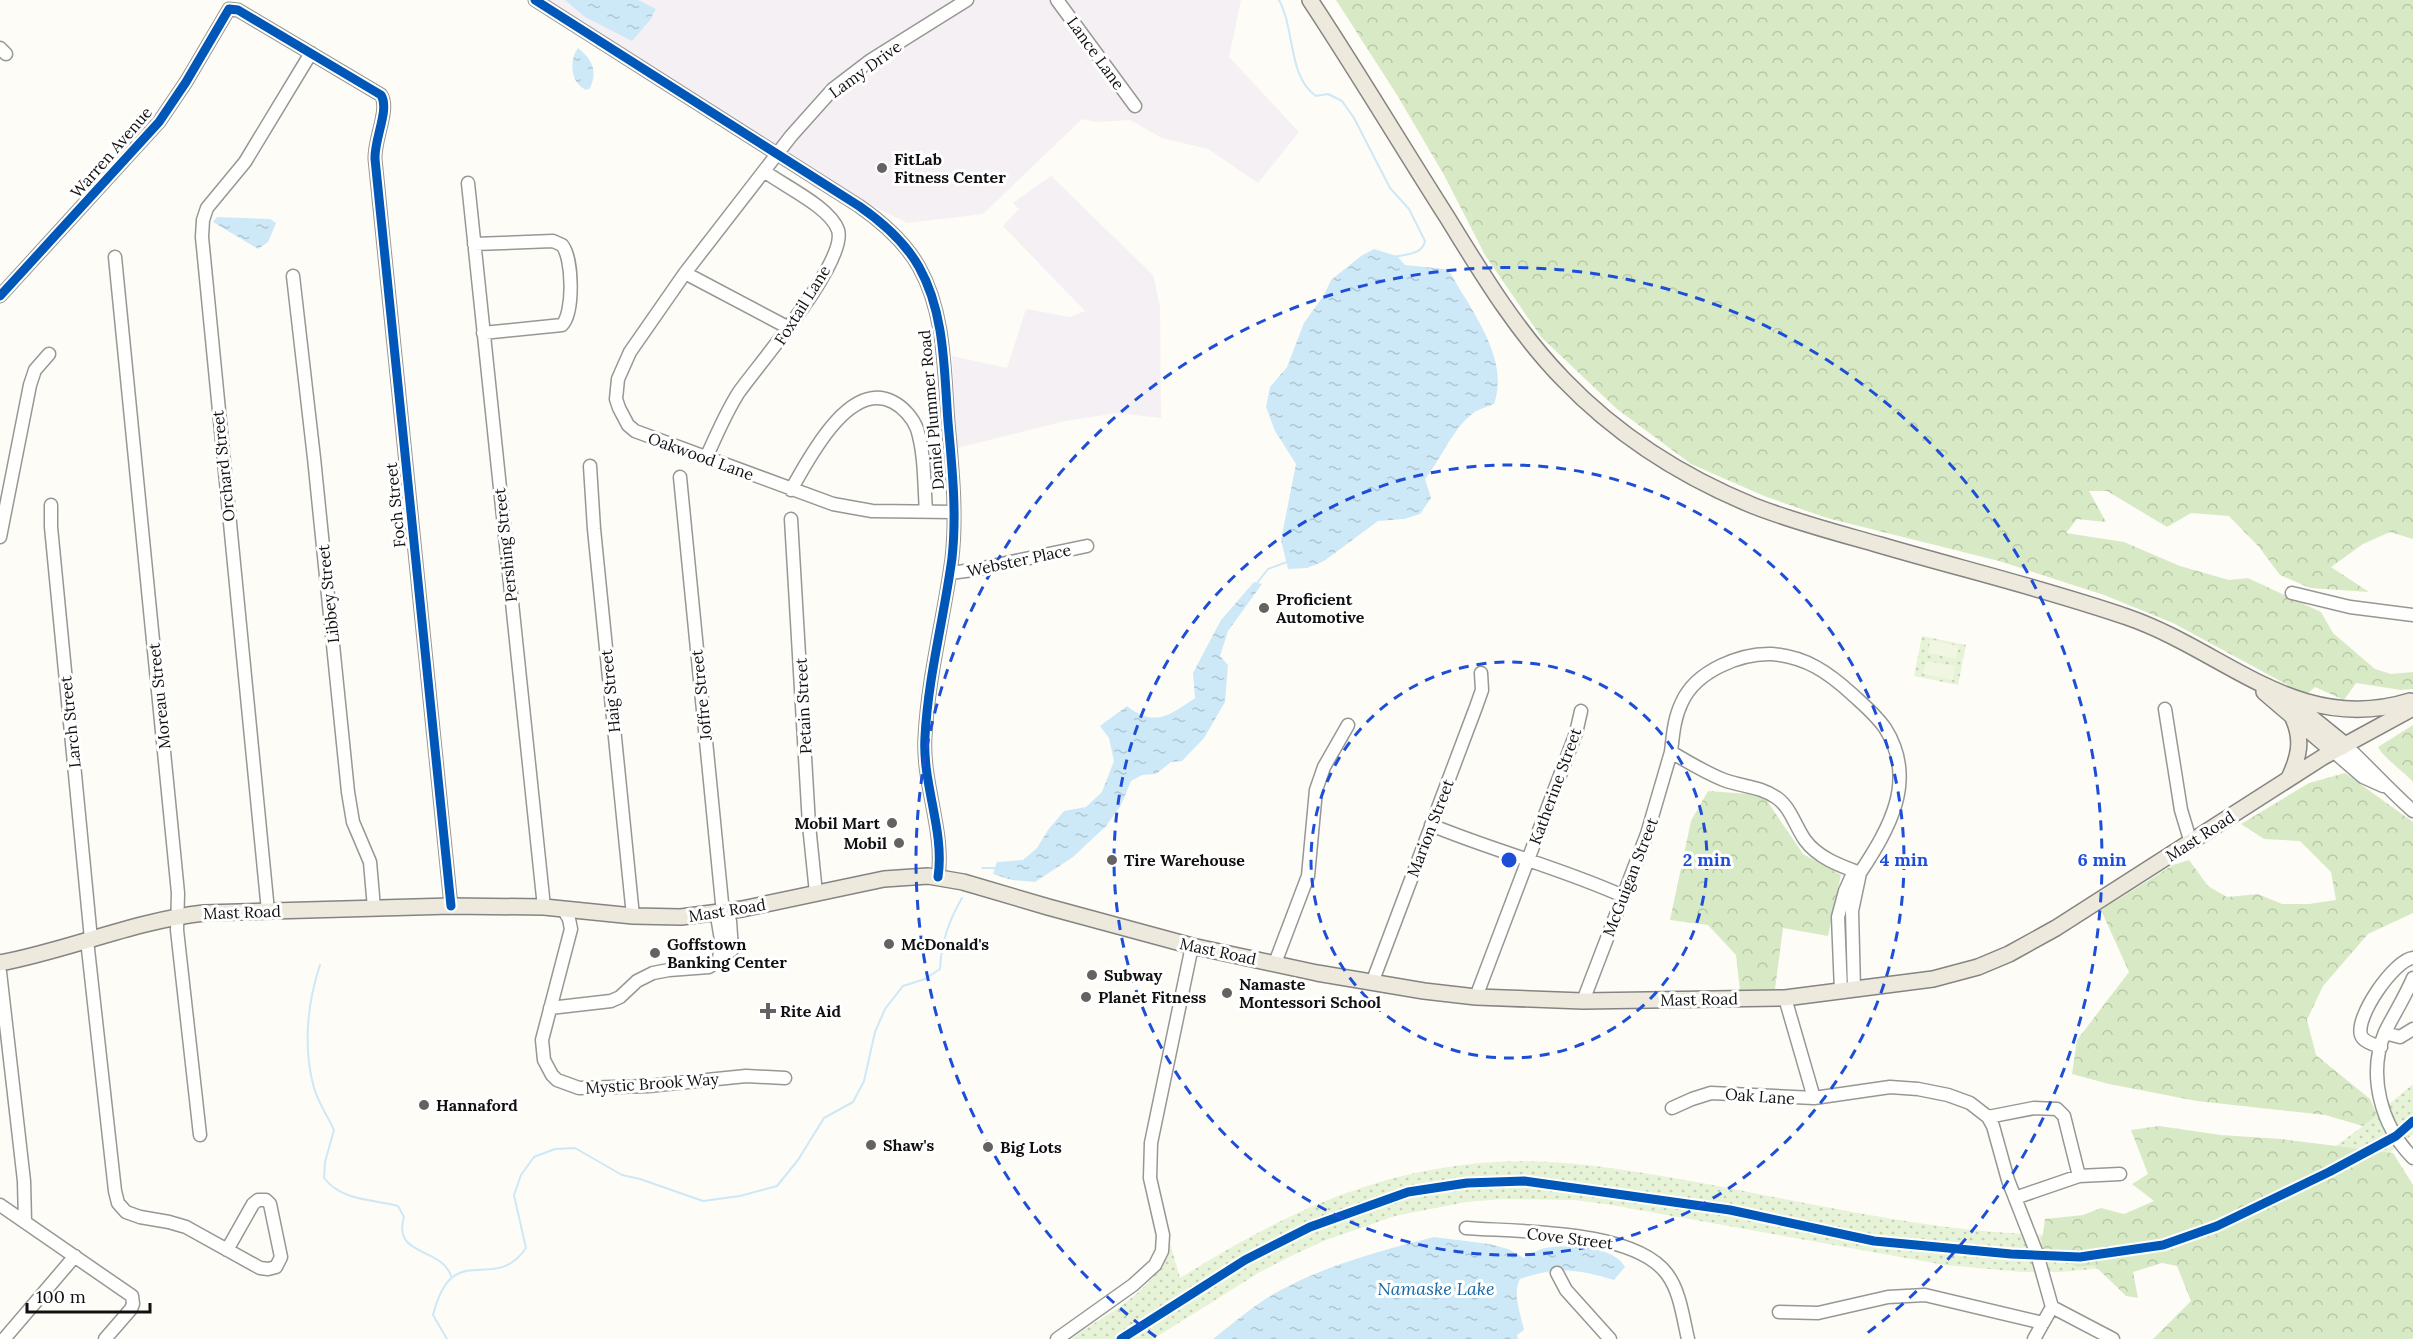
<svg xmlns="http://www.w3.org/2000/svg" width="2413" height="1339" font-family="Lora,serif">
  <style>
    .industrial { fill: #f5f0f3 }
    .grass { fill: url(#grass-dots) }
    .forest { fill: url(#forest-crowns) }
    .pitch { fill: #f0f6e1 }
    .water { fill: url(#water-ripples) }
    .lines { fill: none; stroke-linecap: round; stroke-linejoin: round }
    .stream { stroke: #cde8f7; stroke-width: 2 }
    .minor-casing { stroke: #979795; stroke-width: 15 }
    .major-casing { stroke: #858482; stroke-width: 18 }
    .minor { stroke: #fffffe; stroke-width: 12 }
    .major { stroke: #ede9dc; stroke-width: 15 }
    .cycleway-casing { stroke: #fff; stroke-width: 13 }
    .cycleway { stroke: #0057b8; stroke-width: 9 }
    .ring { fill: none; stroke: #1d4ed8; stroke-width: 3; stroke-dasharray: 10 8 }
    .poi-dot { fill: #646362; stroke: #fff; stroke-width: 2 }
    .labels { text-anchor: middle; stroke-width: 6; stroke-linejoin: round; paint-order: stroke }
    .street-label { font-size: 16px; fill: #111; stroke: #fff }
    .poi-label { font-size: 16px; font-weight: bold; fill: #111; stroke: #fff; text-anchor: start }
    .water-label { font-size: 18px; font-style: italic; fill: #1768a6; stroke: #fff }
    .centre { fill: #1d4ed8; stroke: #fff; stroke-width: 3 }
    .ring-label { font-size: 18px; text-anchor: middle; font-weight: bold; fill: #1d4ed8; stroke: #fff; stroke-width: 6; stroke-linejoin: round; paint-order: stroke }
  </style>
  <defs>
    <pattern id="grass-dots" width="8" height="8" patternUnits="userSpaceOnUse" patternTransform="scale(1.5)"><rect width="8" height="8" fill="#e7f3d7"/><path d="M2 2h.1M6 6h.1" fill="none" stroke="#c5cfb8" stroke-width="1.8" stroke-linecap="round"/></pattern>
    <pattern id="forest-crowns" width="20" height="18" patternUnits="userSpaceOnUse" patternTransform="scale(1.5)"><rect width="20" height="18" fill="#d8eac5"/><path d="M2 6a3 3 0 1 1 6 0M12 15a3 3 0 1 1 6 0" fill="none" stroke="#b8c8a8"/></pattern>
    <pattern id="water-ripples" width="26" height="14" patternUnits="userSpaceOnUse" patternTransform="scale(1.5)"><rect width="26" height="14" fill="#cde8f7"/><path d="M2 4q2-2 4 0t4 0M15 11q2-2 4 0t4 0" fill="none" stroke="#afc6d3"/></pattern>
  </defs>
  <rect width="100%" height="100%" fill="#fdfcf7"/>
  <!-- industrial -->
  <path class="industrial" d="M548 0H1241L1229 57 1299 132 1258 183 1208 149 1162 138 1130 120 1096 122 1082 119 983 214 907 223 859 199Z
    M1051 176 1153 275 1160 306 1161 418 1117 413 1065 421 957 448 952 356 1007 368 1026 309 1070 317 1085 311 1003 226 1019 209 1013 203Z"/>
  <!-- grass -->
  <path class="grass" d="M1922 636 1966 645 1958 685 1914 676Z
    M2413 1084V1134L2385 1156 2138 1265 2060 1272H2022L1945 1265 1611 1205 1575 1200 1502 1199 1466 1202 1395 1216 1326 1240 1293 1255 1260 1272 1153 1339H1071C1105 1314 1166 1287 1169 1240L1180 1278C1271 1222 1353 1179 1462 1165 1543 1154 1623 1169 1702 1183 1820 1205 1939 1234 2059 1235L2333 1148 2363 1126Z"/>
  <!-- forest -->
  <path class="forest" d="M1336 0H2413V539L2390 532 2363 544 2331 567 2369 592 2310 588 2280 575 2259 547 2229 516 2191 513 2167 527 2107 491H2089L2106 522 2077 519 2066 533 2124 542 2180 566 2229 580 2248 578 2321 612 2333 633 2375 669 2391 674 2413 672V689L2401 690 2356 683 2344 700 2315 687 2306 695 2173 623 2104 595 1999 561 1827 518 1764 496 1691 464 1617 409 1541 337 1485 255 1444 175 1397 95Z
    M2413 725V782C2405 773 2382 756 2378 747Z
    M2345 773 2413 822V913L2368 934 2323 986 2307 1020 2316 1055 2370 1099 2377 1115 2363 1126 2325 1115 2197 1101 2109 1084 2072 1074 2077 1040 2129 972 2101 910 2173 865 2189 860 2208 886 2227 897 2258 894 2282 904H2309L2336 900 2331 872 2300 841 2264 839 2241 824 2309 783Z
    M1708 791 1763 795 1803 854 1841 875 1828 936 1783 928 1775 989 1740 991 1736 955 1708 925 1670 920 1691 821Z
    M2159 1126 2221 1135 2281 1139 2393 1153 2413 1185V1339H2153L2191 1301 2177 1266 2162 1263 2133 1272 2138 1298 2126 1296 2094 1265 2077 1267 2041 1248 2045 1219 2083 1215 2101 1208 2124 1214 2154 1201 2132 1184 2148 1174 2131 1130Z"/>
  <!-- pitch -->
  <path class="pitch" d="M1930 640 1959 646 1956 659 1928 653Z
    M1926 661 1955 666 1953 680 1923 674Z"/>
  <!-- water -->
  <path class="water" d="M565 0H638L656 9 650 20 632 41 585 17Z
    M578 48C592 59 598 71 590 88L586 90C570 83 569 60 578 48Z
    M217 217 270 219 276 223 268 242 258 249 213 222Z
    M1374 249 1397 256 1405 265 1444 269 1451 274C1472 312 1510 359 1494 404 1487 407 1478 409 1472 414 1452 430 1441 459 1425 479L1431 498 1420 514 1404 519 1378 521 1324 561 1307 568 1288 569 1281 540 1296 464 1275 431 1266 407 1270 387 1287 367 1304 323 1324 295 1331 280 1361 256Z
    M1254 582 1262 584 1228 631 1220 656 1228 665 1225 702 1204 738 1182 761 1171 762 1156 774 1142 775 1131 781 1121 805 1106 826 1073 857 1035 882 1012 880 993 874 997 862 1023 860 1037 848 1048 830 1064 811 1086 807 1102 792 1114 761 1109 738 1100 726 1127 706C1155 728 1170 715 1195 698L1193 673 1221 620Z
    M1434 1237 1489 1244 1508 1249 1524 1258C1531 1255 1538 1249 1546 1248 1567 1244 1614 1246 1625 1267L1614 1280C1578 1269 1557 1266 1520 1279 1512 1293 1521 1315 1524 1330L1517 1335 1518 1339H1213C1236 1321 1256 1303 1281 1290 1324 1266 1386 1249 1434 1237Z"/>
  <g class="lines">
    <!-- stream -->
    <path class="stream" d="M1279 0C1295 29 1288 77 1316 96L1328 94 1342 101 1354 118 1390 188 1409 209 1425 241C1422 255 1406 254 1394 257
      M1257 583 1268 569 1287 562
      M982 868H997
      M320 965C307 1004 303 1048 314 1088 318 1102 328 1117 334 1130L325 1162 324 1178C342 1201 371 1199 398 1206L404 1217C392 1257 442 1247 451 1276
      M447 1339 433 1315C453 1236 493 1296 526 1248L514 1195 521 1175 534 1157 555 1149 575 1148 622 1175 640 1179 703 1201 740 1196 777 1186 798 1160 824 1118 853 1102 864 1081 875 1032 885 1009 903 986 925 979 940 969C941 942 949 920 962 898"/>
    <!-- minor casing -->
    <g class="minor-casing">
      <path id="minor" d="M535 0 859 206C882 222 905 242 919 267 945 313 944 370 948 422 952 467 957 513 952 558 944 618 928 677 925 737 922 784 945 831 938 877
        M1057 0 1135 106
        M0 48 6 54
        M468 183 544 907
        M474 244 553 241 562 245C573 258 574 313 562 325L483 333
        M115 257 178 893 177 930 200 1135
        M685 273 789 328
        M293 276 314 458 348 792 353 822 370 862 374 908
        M0 296 159 122 186 82 229 9 238 10 381 95C390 109 374 139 375 159L451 906
        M706 458C716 436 726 412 739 392 758 365 848 261 838 230 830 207 784 186 764 171
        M590 466 594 529 633 916
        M680 477 723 913
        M791 490C808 460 849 379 893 402 903 407 913 418 917 429 925 454 924 485 926 511
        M51 505V527L91 939
        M954 512 872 511 833 504 635 431 628 425 619 408 616 399 618 379 630 352 685 273 791 136 833 89 871 60 967 0
        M791 519 809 825 816 893
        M0 537 30 385 35 370 49 354
        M950 573 973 570 1087 546
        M2292 593 2350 607 2413 615
        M1772 654C1806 657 1828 672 1853 695 1864 705 1876 715 1885 728 1918 780 1889 829 1860 873 1841 866 1818 858 1805 840 1795 826 1791 808 1777 798 1760 786 1743 787 1724 780 1706 773 1688 762 1671 752 1673 735 1674 718 1682 702 1696 671 1740 653 1772 654Z
        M2165 709 2181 810 2191 843
        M2344 744C2368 766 2389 790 2413 811
        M2333 751 2363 777 2383 786
        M1431 825C1494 851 1561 868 1623 896
        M563 909 569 919 571 929 542 1040 544 1060 552 1075 557 1080 579 1088 648 1086 746 1076 785 1078
        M268 911 202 237 203 220 207 208 245 162 311 53
        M87 940 115 1191 118 1203 126 1212 140 1217 169 1222 186 1227 260 1268 268 1269 276 1267 281 1257 270 1204 266 1200H258L253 1204 227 1250
        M719 960 721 940 718 922 723 913
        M1275 963 1308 876 1316 790 1324 767 1348 725
        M0 972 24 1181 25 1222
        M2413 978C2405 997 2394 1014 2385 1032 2367 1075 2381 1126 2413 1158
        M1372 983 1476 707 1482 690 1481 673
        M1854 990 1852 911 1860 873
        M1841 991 1838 917 1845 891 1854 871
        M1476 997 1576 733 1581 711
        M1785 998 1814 1098
        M1583 1001 1647 834 1671 752
        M550 1008 611 1001 620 997 637 981 653 973 669 970 709 967 732 950 730 921 723 913
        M2385 1033 2400 1037 2413 1029
        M2381 1047C2375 1045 2363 1042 2361 1035 2355 1017 2394 960 2413 958
        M1672 1108 1692 1099 1711 1093 1814 1098 1890 1087 1918 1089 1948 1095 1970 1103 1988 1117 1993 1126 2008 1180 2037 1254 2052 1307 2034 1339
        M1988 1117 2034 1108 2057 1109 2064 1116 2079 1176
        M2015 1198 2079 1176 2120 1174
        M0 1205 132 1296 133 1304 131 1309 105 1339
        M1466 1228C1518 1232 1634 1229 1667 1274 1680 1291 1683 1318 1688 1339
        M1557 1273 1566 1290 1610 1339
        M2052 1307 2113 1339
        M1779 1312 1818 1313 1888 1297 1925 1295 2043 1323
        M4 1339 75 1256
        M1057 1339 1133 1285 1155 1265 1162 1251 1163 1235 1150 1178 1151 1143 1192 946"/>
    </g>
    <!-- major casing -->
    <g class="major-casing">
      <path id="major" d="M1310 0C1357 71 1401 145 1447 217 1482 274 1517 332 1564 380 1617 435 1683 477 1754 506 1795 522 1838 533 1880 545 1962 569 2046 589 2127 617 2226 651 2297 736 2410 701
        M2264 692 2333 751
        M2292 702 2344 744
        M2289 778C2299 757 2303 740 2293 718
        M0 963C69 950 134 921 204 913L451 906 544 907 633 916 681 917 742 909 884 879 928 876 963 882 1048 907 1192 946 1317 973 1424 991 1476 997 1583 1001 1785 998 1933 979 1978 967 2009 954 2056 928 2323 757 2413 708"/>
    </g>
    <!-- minor -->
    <use href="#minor" class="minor"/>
    <!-- major -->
    <use href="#major" class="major"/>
    <!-- cycleway casing -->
    <g class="cycleway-casing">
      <path id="cycleway" d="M535 0 859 206C882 222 905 242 919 267 945 313 944 370 948 422 952 467 957 513 952 558 944 618 928 677 925 737 922 784 945 831 938 877
        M0 296 159 122 186 82 229 9 238 10 381 95C390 109 374 139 375 159L451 906
        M1121 1339 1245 1260 1310 1227 1408 1192 1467 1183 1524 1181 1730 1210 1874 1241 2011 1254 2080 1257 2163 1245 2217 1226 2329 1172 2396 1136 2413 1121"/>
    </g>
    <!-- cycleway -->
    <use href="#cycleway" class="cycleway"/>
  </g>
  <!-- distance rings -->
  <g class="ring">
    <circle cx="1509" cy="860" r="198"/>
    <circle cx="1509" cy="860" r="395"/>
    <path d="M1156 1337A593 593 0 1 1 1862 1337"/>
  </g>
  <!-- markers -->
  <g class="poi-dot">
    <circle cx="882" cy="168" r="6"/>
    <circle cx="1264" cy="608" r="6"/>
    <circle cx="892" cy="823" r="6"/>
    <circle cx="899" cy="843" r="6"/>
    <circle cx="1112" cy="860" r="6"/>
    <circle cx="889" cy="944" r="6"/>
    <circle cx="655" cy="953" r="6"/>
    <circle cx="1092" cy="975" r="6"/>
    <circle cx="1227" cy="993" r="6"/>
    <circle cx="1086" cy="997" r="6"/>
    <path d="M765 1002h6v6h6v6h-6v6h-6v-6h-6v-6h6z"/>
    <circle cx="424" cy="1105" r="6"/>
    <circle cx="871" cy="1145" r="6"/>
    <circle cx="988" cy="1147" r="6"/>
  </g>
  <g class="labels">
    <!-- street labels -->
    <g class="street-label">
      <text transform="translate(1096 53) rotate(54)" y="6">Lance Lane</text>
      <text transform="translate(865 69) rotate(-36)" y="6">Lamy Drive</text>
      <text transform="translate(111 152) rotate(-49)" y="6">Warren Avenue</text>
      <text transform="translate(802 305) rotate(-58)" y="6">Foxtail Lane</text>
      <text transform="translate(931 410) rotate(-95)" y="6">Daniel Plummer Road</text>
      <text transform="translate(701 456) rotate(20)" y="6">Oakwood Lane</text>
      <text transform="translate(223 466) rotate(-96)" y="6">Orchard Street</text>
      <text transform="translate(395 505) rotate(-96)" y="6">Foch Street</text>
      <text transform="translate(505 545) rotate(-96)" y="6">Pershing Street</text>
      <text transform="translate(1019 560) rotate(-12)" y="6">Webster Place</text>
      <text transform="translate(328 594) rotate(-96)" y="6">Libbey Street</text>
      <text transform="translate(610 691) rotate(-96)" y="6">Haig Street</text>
      <text transform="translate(701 695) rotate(-96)" y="6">Joffre Street</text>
      <text transform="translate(159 696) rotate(-96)" y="6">Moreau Street</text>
      <text transform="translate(803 706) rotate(-93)" y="6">Petain Street</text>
      <text transform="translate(70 722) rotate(-96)" y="6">Larch Street</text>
      <text transform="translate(1555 786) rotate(-70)" y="6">Katherine Street</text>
      <text transform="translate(1430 828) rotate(-69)" y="6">Marion Street</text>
      <text transform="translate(2200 836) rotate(-33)" y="6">Mast Road</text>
      <text transform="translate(1630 877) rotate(-69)" y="6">McGuigan Street</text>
      <text transform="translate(727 910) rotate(-9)" y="6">Mast Road</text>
      <text transform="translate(242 912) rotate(-2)" y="6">Mast Road</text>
      <text transform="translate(1218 951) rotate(12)" y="6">Mast Road</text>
      <text transform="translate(1699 999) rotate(-1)" y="6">Mast Road</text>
      <text transform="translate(652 1083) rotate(-4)" y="6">Mystic Brook Way</text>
      <text transform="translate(1760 1096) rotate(4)" y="6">Oak Lane</text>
      <text transform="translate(1570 1238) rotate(7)" y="6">Cove Street</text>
    </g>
    <!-- poi labels -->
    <g class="poi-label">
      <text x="894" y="165">FitLab<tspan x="894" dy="18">Fitness Center</tspan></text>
      <text x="1276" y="605">Proficient<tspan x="1276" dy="18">Automotive</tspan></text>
      <text x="880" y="829" text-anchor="end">Mobil Mart</text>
      <text x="887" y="849" text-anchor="end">Mobil</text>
      <text x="1124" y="866">Tire Warehouse</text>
      <text x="667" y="950">Goffstown<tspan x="667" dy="18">Banking Center</tspan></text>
      <text x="901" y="950">McDonald's</text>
      <text x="1104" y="981">Subway</text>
      <text x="1239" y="990">Namaste<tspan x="1239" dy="18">Montessori School</tspan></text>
      <text x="1098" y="1003">Planet Fitness</text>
      <text x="780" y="1017">Rite Aid</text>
      <text x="436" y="1111">Hannaford</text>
      <text x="883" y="1151">Shaw's</text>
      <text x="1000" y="1153">Big Lots</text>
    </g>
    <!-- water labels -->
    <g class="water-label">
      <text x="1436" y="1295">Namaske Lake</text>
    </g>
  </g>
  <circle cx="1509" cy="860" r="9" class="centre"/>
  <g class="ring-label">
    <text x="1707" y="866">2 min</text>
    <text x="1904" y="866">4 min</text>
    <text x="2102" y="866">6 min</text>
  </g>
  <!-- scale -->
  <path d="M27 1303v9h123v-9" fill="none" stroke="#111111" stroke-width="3"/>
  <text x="36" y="1303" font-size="18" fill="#111111" stroke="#ffffff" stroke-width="4.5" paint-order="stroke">100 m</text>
</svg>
